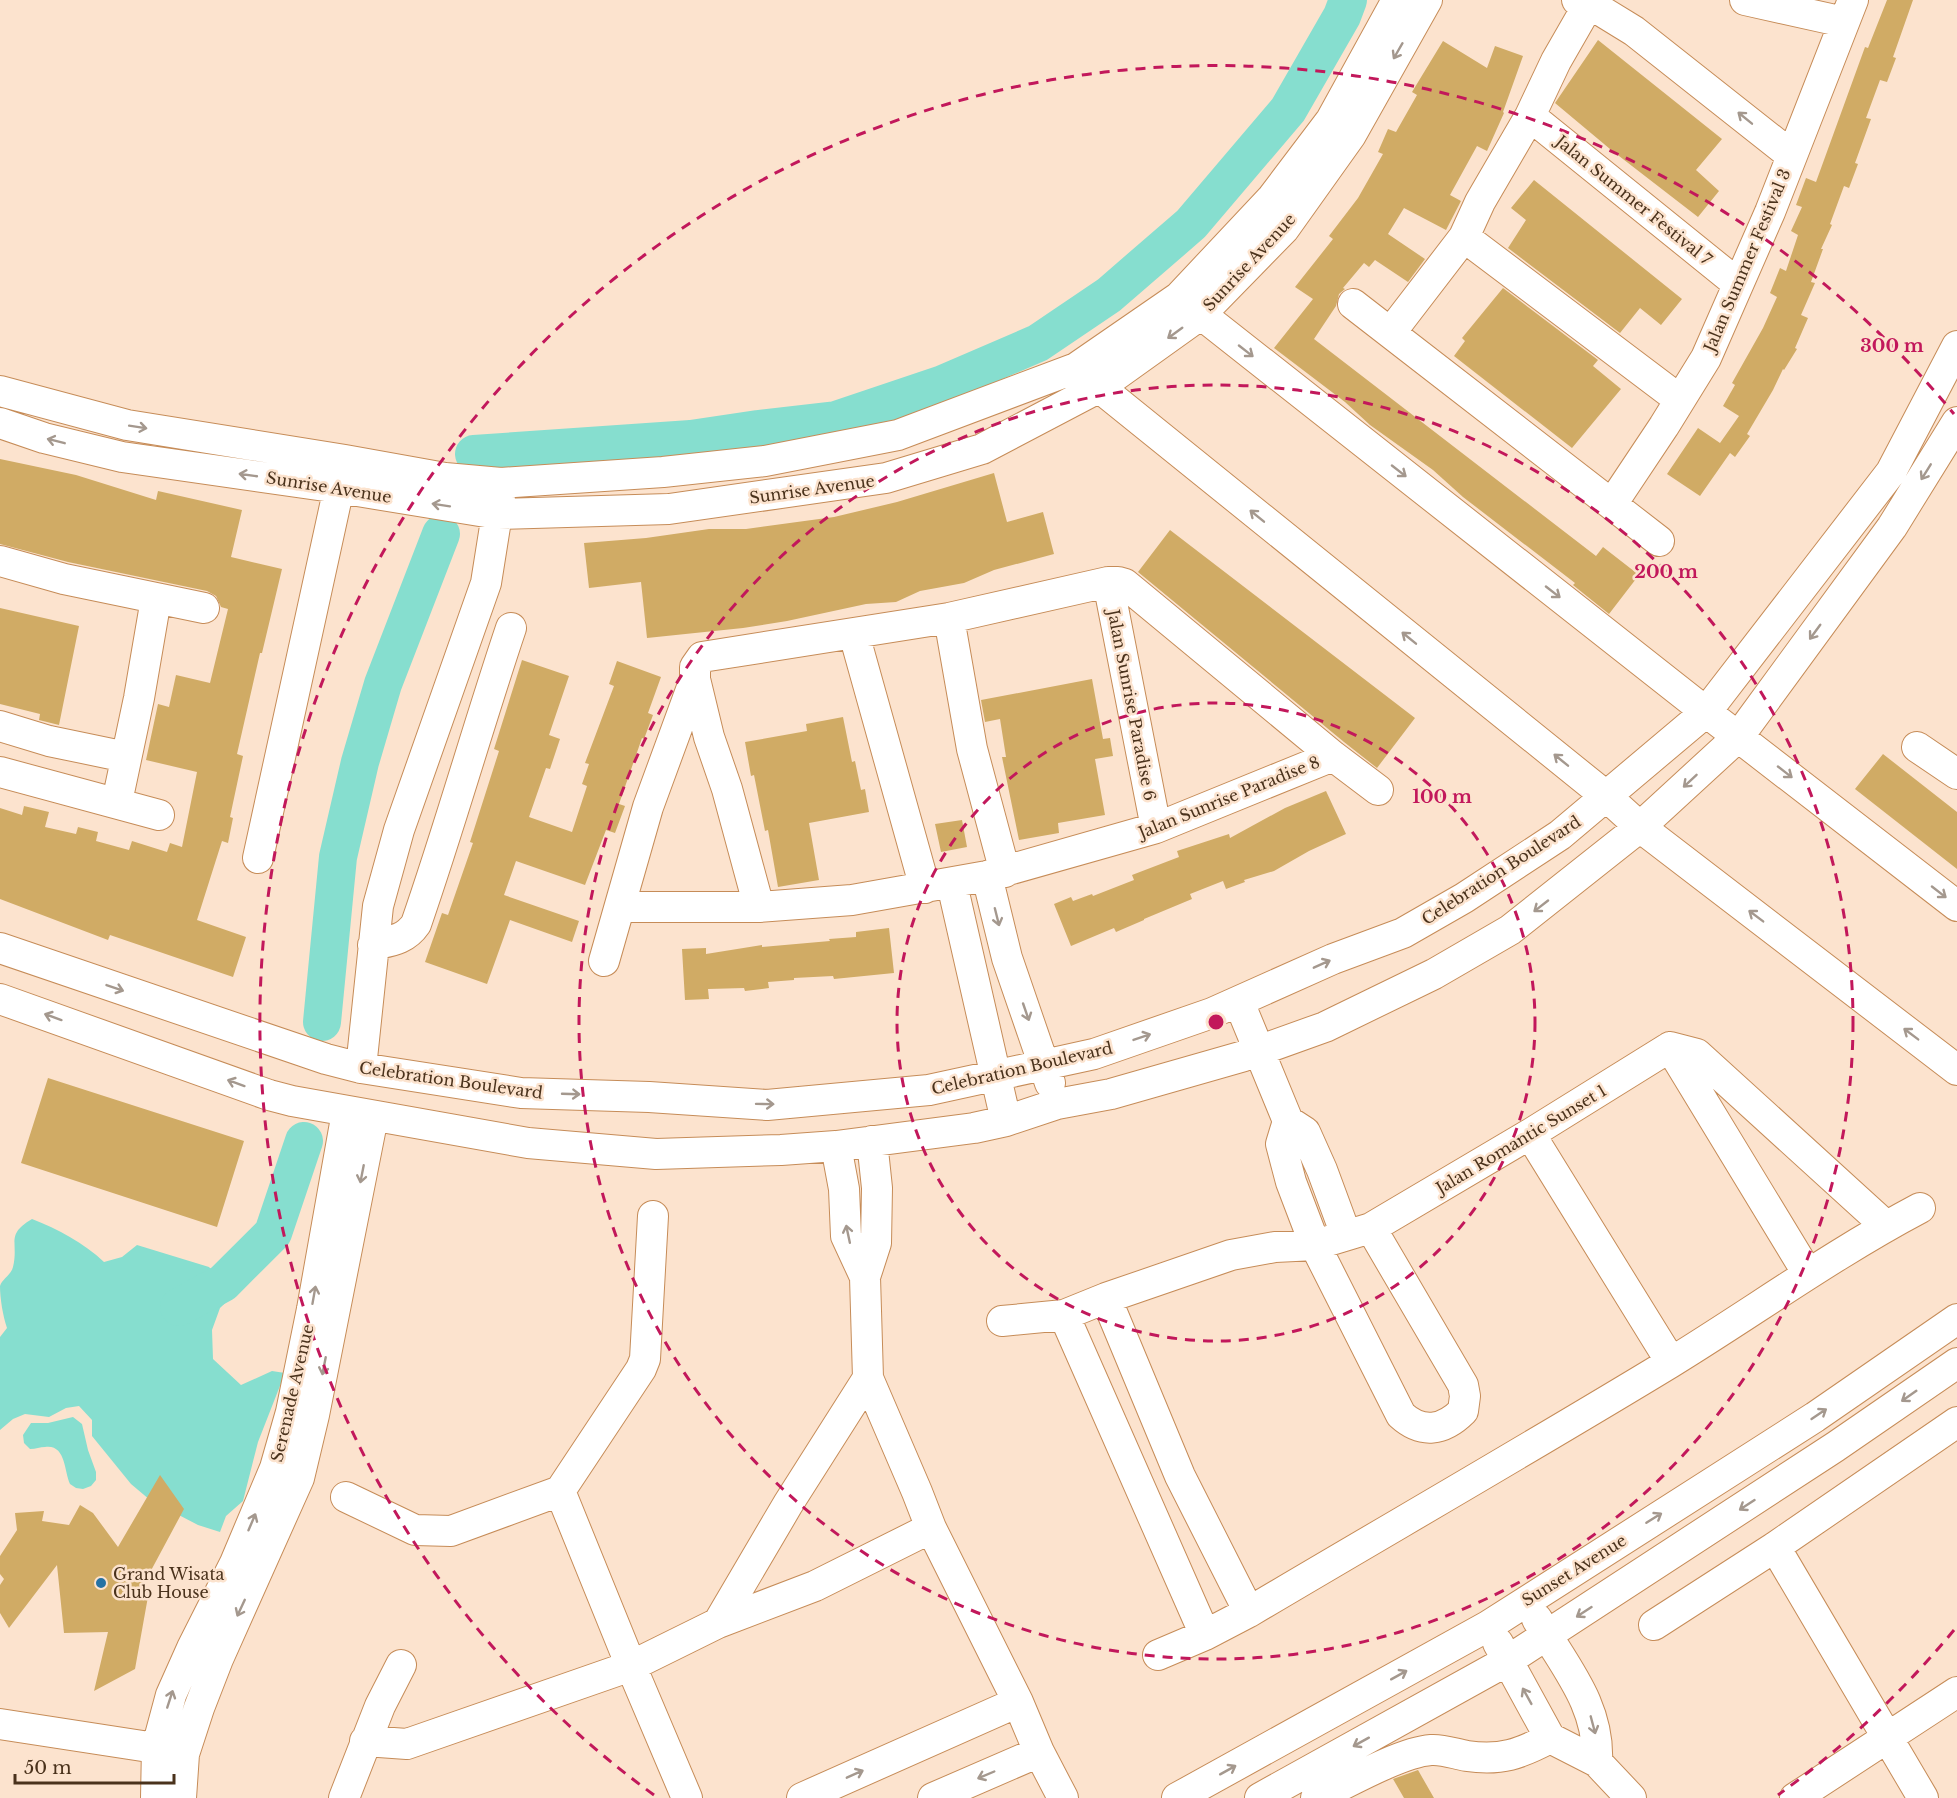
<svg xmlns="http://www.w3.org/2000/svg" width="1957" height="1798" font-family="'Libre Baskerville',serif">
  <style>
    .water { fill: #86decf }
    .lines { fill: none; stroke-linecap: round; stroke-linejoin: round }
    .river { stroke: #86decf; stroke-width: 38 }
    .building { fill: #d0ab65 }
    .minor-casing { stroke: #c68c58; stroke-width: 32 }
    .minor { stroke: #fff; stroke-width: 30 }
    .oneway { stroke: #a4988e }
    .ring { fill: none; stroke: #c2185b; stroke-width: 3; stroke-dasharray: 10 8 }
    .poi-dot { fill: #2572a4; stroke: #fce3ce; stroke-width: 2 }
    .labels { text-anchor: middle; stroke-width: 5; stroke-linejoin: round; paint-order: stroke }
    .street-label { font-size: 16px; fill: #4a321c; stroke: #fce3ce }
    .poi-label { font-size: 16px; fill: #4a321c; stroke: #fce3ce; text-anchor: start }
    .centre { fill: #c2185b; stroke: #fce3ce; stroke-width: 3 }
    .ring-label { font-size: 18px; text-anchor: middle; font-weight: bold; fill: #c2185b; stroke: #fce3ce; stroke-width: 5; stroke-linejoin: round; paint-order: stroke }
  </style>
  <rect width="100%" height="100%" fill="#fce3ce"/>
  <!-- water -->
  <path class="water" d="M32 1219C58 1229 84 1243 104 1262L122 1257 137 1245 209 1267 223 1283 238 1291 220 1308 212 1330 213 1359 241 1385 272 1371 285 1373 258 1442 243 1501 226 1516 220 1532 198 1525 150 1500 131 1484 92 1436V1420L79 1406 66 1408 49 1417 25 1414 13 1419 0 1430V1337L7 1328C3 1316 0 1299 0 1286 2 1279 11 1275 13 1267 19 1242 5 1235 32 1219Z
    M73 1417 82 1424 88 1450 96 1472V1480L91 1486 83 1489 76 1488 70 1484C64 1471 66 1444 45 1447 40 1447 36 1449 30 1449L24 1443 23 1435 31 1423H48Z"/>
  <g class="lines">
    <!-- river -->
    <path class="river" d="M474 454 691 439 758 429 836 420 943 384 1038 343 1109 295 1191 224 1288 110 1342 16 1348 0
      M322 1022 338 857 360 762 383 684 441 534
      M179 1307 223 1283 273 1233 304 1141"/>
  </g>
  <!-- building -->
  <path class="building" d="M1887 0H1913L1893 57 1896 58 1887 82 1880 80 1866 118 1871 119 1855 163 1858 164 1849 188 1844 186 1830 224 1832 225 1821 249H1823L1811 282 1815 283 1801 315 1808 318 1795 348 1797 349 1784 370 1783 369 1773 390 1747 434 1750 436 1735 457 1730 453 1700 496 1667 474 1698 428 1720 443 1739 416 1723 406 1735 385 1732 383 1763 328 1777 297 1770 293 1780 268 1786 271 1798 235 1791 231 1802 207 1796 205 1806 178 1816 182 1865 47 1868 48Z
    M1598 40 1722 139 1696 170 1719 191 1698 217 1610 149 1555 103Z
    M1443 41 1487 68 1495 46 1523 56 1503 112 1504 113 1487 151 1477 146 1450 195 1461 201 1446 230 1404 208 1388 234 1425 259 1408 282 1375 260 1369 267 1364 263 1343 288 1345 289 1339 294 1336 306 1314 339 1596 556 1603 547 1639 575 1609 614 1573 585 1575 583 1463 497 1433 470 1370 425 1345 402 1274 348 1313 299 1295 287 1333 239 1329 236 1358 198 1383 154 1378 152 1388 129 1396 132 1417 95 1412 92Z
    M1534 180 1682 299 1661 325 1640 308 1620 333 1508 248 1526 220 1511 208Z
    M1503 288 1598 360 1593 366 1621 389 1572 448 1454 356 1465 341 1462 338Z
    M0 459 76 475 156 500 158 491 242 510 231 557 282 569 262 653H260L237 754 243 756 230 817 233 818 228 843 222 841 197 920 246 937 233 977 110 935 108 940 0 899V808L22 815 24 806 49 812 45 827 76 834 78 827 98 832 96 841 129 850 132 841 167 852 170 843 182 847 197 772 146 760 158 704 169 707 176 675 210 683 228 609 221 607 216 596 207 591 68 562 0 544Z
    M994 473 1007 522 1043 512 1054 554 994 570 964 583 920 591 896 602 866 604 787 621 743 628 647 638 641 582 589 588 584 543 646 538 709 529H746L834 517 897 502Z
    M1170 530 1415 718 1377 768 1344 742 1138 572Z
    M0 608 79 626 59 725 39 720 40 714 0 704Z
    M522 660 569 676 549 735 560 739 550 769 546 768 529 817 572 832 587 786 582 784 589 764 585 763 614 686 609 684 617 661 661 677 648 713 653 715 644 739 642 738 619 804 625 806 615 833 606 830 585 885 516 861 504 895 579 921 572 942 510 920 487 984 425 962 442 913 448 915 473 843 470 842 499 751 494 749Z
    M1092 679 1103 739 1110 738 1113 756 1095 759 1105 815 1058 823 1059 833 1019 840 1002 757H1006L1000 719 985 722 981 700Z
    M843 717 852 762 855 761 861 790 865 789 869 812 809 823 819 880 778 887 768 830 765 831 754 775 751 776 745 742 807 731 806 724Z
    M1883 754 1957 812V869L1855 789Z
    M1326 791 1346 834 1309 851 1274 871 1244 880 1245 882 1226 889 1223 881 1190 894 1192 899 1144 919V920L1116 932 1114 928 1071 946 1054 904 1071 897 1073 901 1092 894 1093 896 1134 880 1132 875 1179 857 1177 851 1229 834 1230 838 1285 808Z
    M962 820 967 847 941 852 935 824Z
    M889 928 894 973 834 979 833 976 794 978V980L768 982 769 988 745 991 744 988 708 989 709 999 685 1000 682 949 706 948V954L762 945V947L830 941 829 939 856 937V932Z
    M48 1078 244 1141 217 1227 21 1163Z
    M160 1475 184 1509 140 1591H149L135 1669 94 1691 108 1632 64 1633 57 1565 9 1628 0 1613V1585L4 1579 0 1574V1556L17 1530 15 1513 44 1511 42 1521 69 1525 80 1505 93 1513 118 1547Z
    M1418 1770 1434 1798H1404L1393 1779Z"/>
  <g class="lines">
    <!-- minor casing -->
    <g class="minor-casing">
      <path id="minor" d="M1577 0 1590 4 1634 31 1791 155
        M1745 0 1844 22
        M1530 116 1738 284
        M1464 237 1680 400
        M1184 301 1706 712 1957 906
        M1353 304 1659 541
        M1391 332 1464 237 1480 202 1530 116 1556 61 1591 0
        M1084 375 1607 797 1640 827 1957 1070
        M0 391 127 425 345 460 445 478 501 483 663 472 765 461 898 435 1076 368 1179 297 1272 198 1331 120 1397 0
        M0 423 44 438 122 457 339 488 498 514 669 509 886 478 982 449 1098 388 1200 315 1284 229 1351 135 1427 0
        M1612 504 1664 426 1706 358 1770 212 1853 0
        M0 561 64 579 204 608
        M1108 582 1156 828
        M949 618 972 749 1005 872
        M854 634 925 888
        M695 679 709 737 727 789 759 907
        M0 726 49 741 126 757
        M1917 747 1957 774
        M0 772 159 815
        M117 802 139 698 156 599
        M258 858 343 469
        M987 876 1007 958 1050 1083
        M952 884 1006 1121
        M621 907H759L852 900 987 876 1156 828 1333 756
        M373 945C391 941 405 940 416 924 450 826 478 726 511 628
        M0 948 326 1059 361 1068 521 1093 649 1097 767 1105 929 1090 1094 1054 1212 1013 1333 959 1403 933 1464 898 1560 835 1706 712 1891 472 1957 346
        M604 961 648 807 695 679V667L702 657 949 618 1108 582H1118L1125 584 1333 756 1378 790
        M0 999 269 1095 292 1101 528 1143 656 1154 781 1150 836 1146 974 1128 1006 1121 1057 1104 1111 1094 1244 1056 1325 1027 1434 974 1510 930 1640 827 1739 736 1892 527 1957 422
        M1239 1002 1288 1121
        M1670 1047 1697 1054 1886 1226
        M1670 1047 1808 1274
        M361 1068 378 906 399 830 486 583 500 495
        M1530 1134 1671 1362
        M872 1141 877 1188 876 1243 865 1277 868 1378 917 1492 931 1528 1018 1702 1039 1752 1063 1798
        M836 1146 844 1189 846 1236 865 1277
        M1346 1235 1322 1170 1305 1132 1288 1121 1281 1144 1291 1182 1315 1245 1401 1415C1422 1434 1443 1431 1463 1411L1465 1396 1463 1385 1371 1228
        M1106 1298 1180 1476 1249 1612
        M1064 1315 1205 1635
        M1002 1321 1064 1315 1106 1298 1231 1255 1275 1247 1315 1245 1371 1228 1530 1134 1670 1047
        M560 1491 631 1666 687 1798
        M346 1497 415 1530 451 1531 560 1491 641 1369 645 1359 653 1216
        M1775 1547 1923 1798
        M1537 1619C1564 1666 1600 1705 1597 1762
        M718 1623 788 1504 868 1378
        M1654 1625 1775 1547 1957 1422
        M1498 1643 1550 1738 1597 1762 1631 1798
        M1158 1655 1205 1635 1249 1612C1389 1529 1530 1448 1670 1363 1753 1312 1833 1254 1920 1208
        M0 1724 175 1751
        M365 1741 407 1744 631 1666 718 1623 815 1586 931 1528
        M156 1798 157 1747 171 1695 192 1648 235 1563 275 1468 291 1412 312 1309 347 1112
        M181 1798 184 1754 199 1708 218 1659 299 1478 314 1415 373 1117
        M344 1798 380 1706 401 1665
        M802 1798 1018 1702
        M933 1798 1039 1752
        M1177 1798 1488 1626 1815 1417 1957 1319
        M1260 1798 1507 1661 1835 1447 1957 1363
        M1316 1798C1345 1784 1401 1752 1431 1750 1443 1749 1455 1754 1467 1756 1501 1761 1520 1754 1550 1738
        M1795 1798 1957 1692"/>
    </g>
    <!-- minor -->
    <use href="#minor" class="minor"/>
  </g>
  <!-- one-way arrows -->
  <defs><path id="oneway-shaft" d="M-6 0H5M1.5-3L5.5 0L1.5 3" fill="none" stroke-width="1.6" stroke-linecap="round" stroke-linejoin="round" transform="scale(1.5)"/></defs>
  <g class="oneway">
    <use href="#oneway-shaft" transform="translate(1398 51) rotate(120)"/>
    <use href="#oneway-shaft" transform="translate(1745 118) rotate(-141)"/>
    <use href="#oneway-shaft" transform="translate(1175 333) rotate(144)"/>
    <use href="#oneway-shaft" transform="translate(1246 351) rotate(38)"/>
    <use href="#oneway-shaft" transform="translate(138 427) rotate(9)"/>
    <use href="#oneway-shaft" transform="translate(56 441) rotate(-166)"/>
    <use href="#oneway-shaft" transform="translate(1399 471) rotate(38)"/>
    <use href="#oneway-shaft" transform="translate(1926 472) rotate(122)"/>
    <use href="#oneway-shaft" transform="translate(248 475) rotate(-172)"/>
    <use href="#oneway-shaft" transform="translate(441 505) rotate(-171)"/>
    <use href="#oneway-shaft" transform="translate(1257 516) rotate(-141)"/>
    <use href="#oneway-shaft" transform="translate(1553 592) rotate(38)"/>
    <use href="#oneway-shaft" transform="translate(1815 632) rotate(126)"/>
    <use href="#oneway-shaft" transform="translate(1409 638) rotate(-141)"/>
    <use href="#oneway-shaft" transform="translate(1561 760) rotate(-141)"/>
    <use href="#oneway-shaft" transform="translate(1785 772) rotate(38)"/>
    <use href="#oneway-shaft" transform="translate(1690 781) rotate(137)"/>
    <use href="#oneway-shaft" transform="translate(1939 892) rotate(38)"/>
    <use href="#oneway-shaft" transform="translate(1541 906) rotate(142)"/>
    <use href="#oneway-shaft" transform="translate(1756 916) rotate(-143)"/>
    <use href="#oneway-shaft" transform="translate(997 917) rotate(76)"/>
    <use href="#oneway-shaft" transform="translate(1322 964) rotate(-24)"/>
    <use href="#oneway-shaft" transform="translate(115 988) rotate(19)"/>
    <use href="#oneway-shaft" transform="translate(1026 1012) rotate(71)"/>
    <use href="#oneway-shaft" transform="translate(53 1017) rotate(-160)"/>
    <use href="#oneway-shaft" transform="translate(1911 1034) rotate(-143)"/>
    <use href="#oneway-shaft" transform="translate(1142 1037) rotate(-19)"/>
    <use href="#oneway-shaft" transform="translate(236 1083) rotate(-160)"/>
    <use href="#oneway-shaft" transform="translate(571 1094) rotate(2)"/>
    <use href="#oneway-shaft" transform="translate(765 1104) rotate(1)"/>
    <use href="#oneway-shaft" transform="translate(362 1174) rotate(101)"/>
    <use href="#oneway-shaft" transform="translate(848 1234) rotate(-102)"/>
    <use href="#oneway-shaft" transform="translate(314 1295) rotate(-80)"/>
    <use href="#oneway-shaft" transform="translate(324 1366) rotate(101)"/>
    <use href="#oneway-shaft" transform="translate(1909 1396) rotate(145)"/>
    <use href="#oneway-shaft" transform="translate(1819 1414) rotate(-34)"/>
    <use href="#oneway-shaft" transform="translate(1747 1505) rotate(147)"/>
    <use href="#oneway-shaft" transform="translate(1654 1518) rotate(-32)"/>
    <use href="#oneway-shaft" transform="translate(252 1522) rotate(-67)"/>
    <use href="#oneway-shaft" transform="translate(241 1608) rotate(115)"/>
    <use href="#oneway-shaft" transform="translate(1584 1612) rotate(147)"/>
    <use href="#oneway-shaft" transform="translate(1399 1675) rotate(-29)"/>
    <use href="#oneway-shaft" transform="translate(1527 1696) rotate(-119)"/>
    <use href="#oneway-shaft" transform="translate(170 1699) rotate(-72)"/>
    <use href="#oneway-shaft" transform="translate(1593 1725) rotate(75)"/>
    <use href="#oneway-shaft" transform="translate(1361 1742) rotate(151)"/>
    <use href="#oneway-shaft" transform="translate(1228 1770) rotate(-29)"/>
    <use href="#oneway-shaft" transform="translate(855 1774) rotate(-24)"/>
    <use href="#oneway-shaft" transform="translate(986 1775) rotate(157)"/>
  </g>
  <!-- distance rings -->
  <g class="ring">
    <circle cx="1216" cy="1022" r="319"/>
    <circle cx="1216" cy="1022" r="637"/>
    <path d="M1954 1630A956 956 0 0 1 1778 1795M654 1795A956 956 0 1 1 1954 414"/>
  </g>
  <!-- markers -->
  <circle class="poi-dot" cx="101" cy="1583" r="6"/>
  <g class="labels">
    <!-- street labels -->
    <g class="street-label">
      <text transform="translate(1634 200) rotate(39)" y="6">Jalan Summer Festival 7</text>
      <text transform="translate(1747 260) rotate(-67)" y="6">Jalan Summer Festival 3</text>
      <text transform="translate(1249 262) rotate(-47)" y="6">Sunrise Avenue</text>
      <text transform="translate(329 487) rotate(9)" y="6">Sunrise Avenue</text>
      <text transform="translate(812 489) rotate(-8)" y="6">Sunrise Avenue</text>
      <text transform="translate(1132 705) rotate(79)" y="6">Jalan Sunrise Paradise 6</text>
      <text transform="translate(1229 797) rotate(-22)" y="6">Jalan Sunrise Paradise 8</text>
      <text transform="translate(1501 870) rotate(-33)" y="6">Celebration Boulevard</text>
      <text transform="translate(1022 1068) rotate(-13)" y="6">Celebration Boulevard</text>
      <text transform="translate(451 1080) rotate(8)" y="6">Celebration Boulevard</text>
      <text transform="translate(1521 1139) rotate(-31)" y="6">Jalan Romantic Sunset 1</text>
      <text transform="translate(292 1393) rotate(-77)" y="6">Serenade Avenue</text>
      <text transform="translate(1574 1570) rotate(-32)" y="6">Sunset Avenue</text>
    </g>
    <!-- poi labels -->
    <g class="poi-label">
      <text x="113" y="1580">Grand Wisata<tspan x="113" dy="18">Club House</tspan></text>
    </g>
  </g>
  <circle cx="1216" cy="1022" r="9" class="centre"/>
  <g class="ring-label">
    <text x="1892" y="352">300 m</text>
    <text x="1666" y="578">200 m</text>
    <text x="1442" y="803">100 m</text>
  </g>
  <!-- scale -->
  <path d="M15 1774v9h159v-9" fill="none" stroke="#4a321c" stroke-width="3"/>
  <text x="24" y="1774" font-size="18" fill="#4a321c" stroke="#fce3ce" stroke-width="4.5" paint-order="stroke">50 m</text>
</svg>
